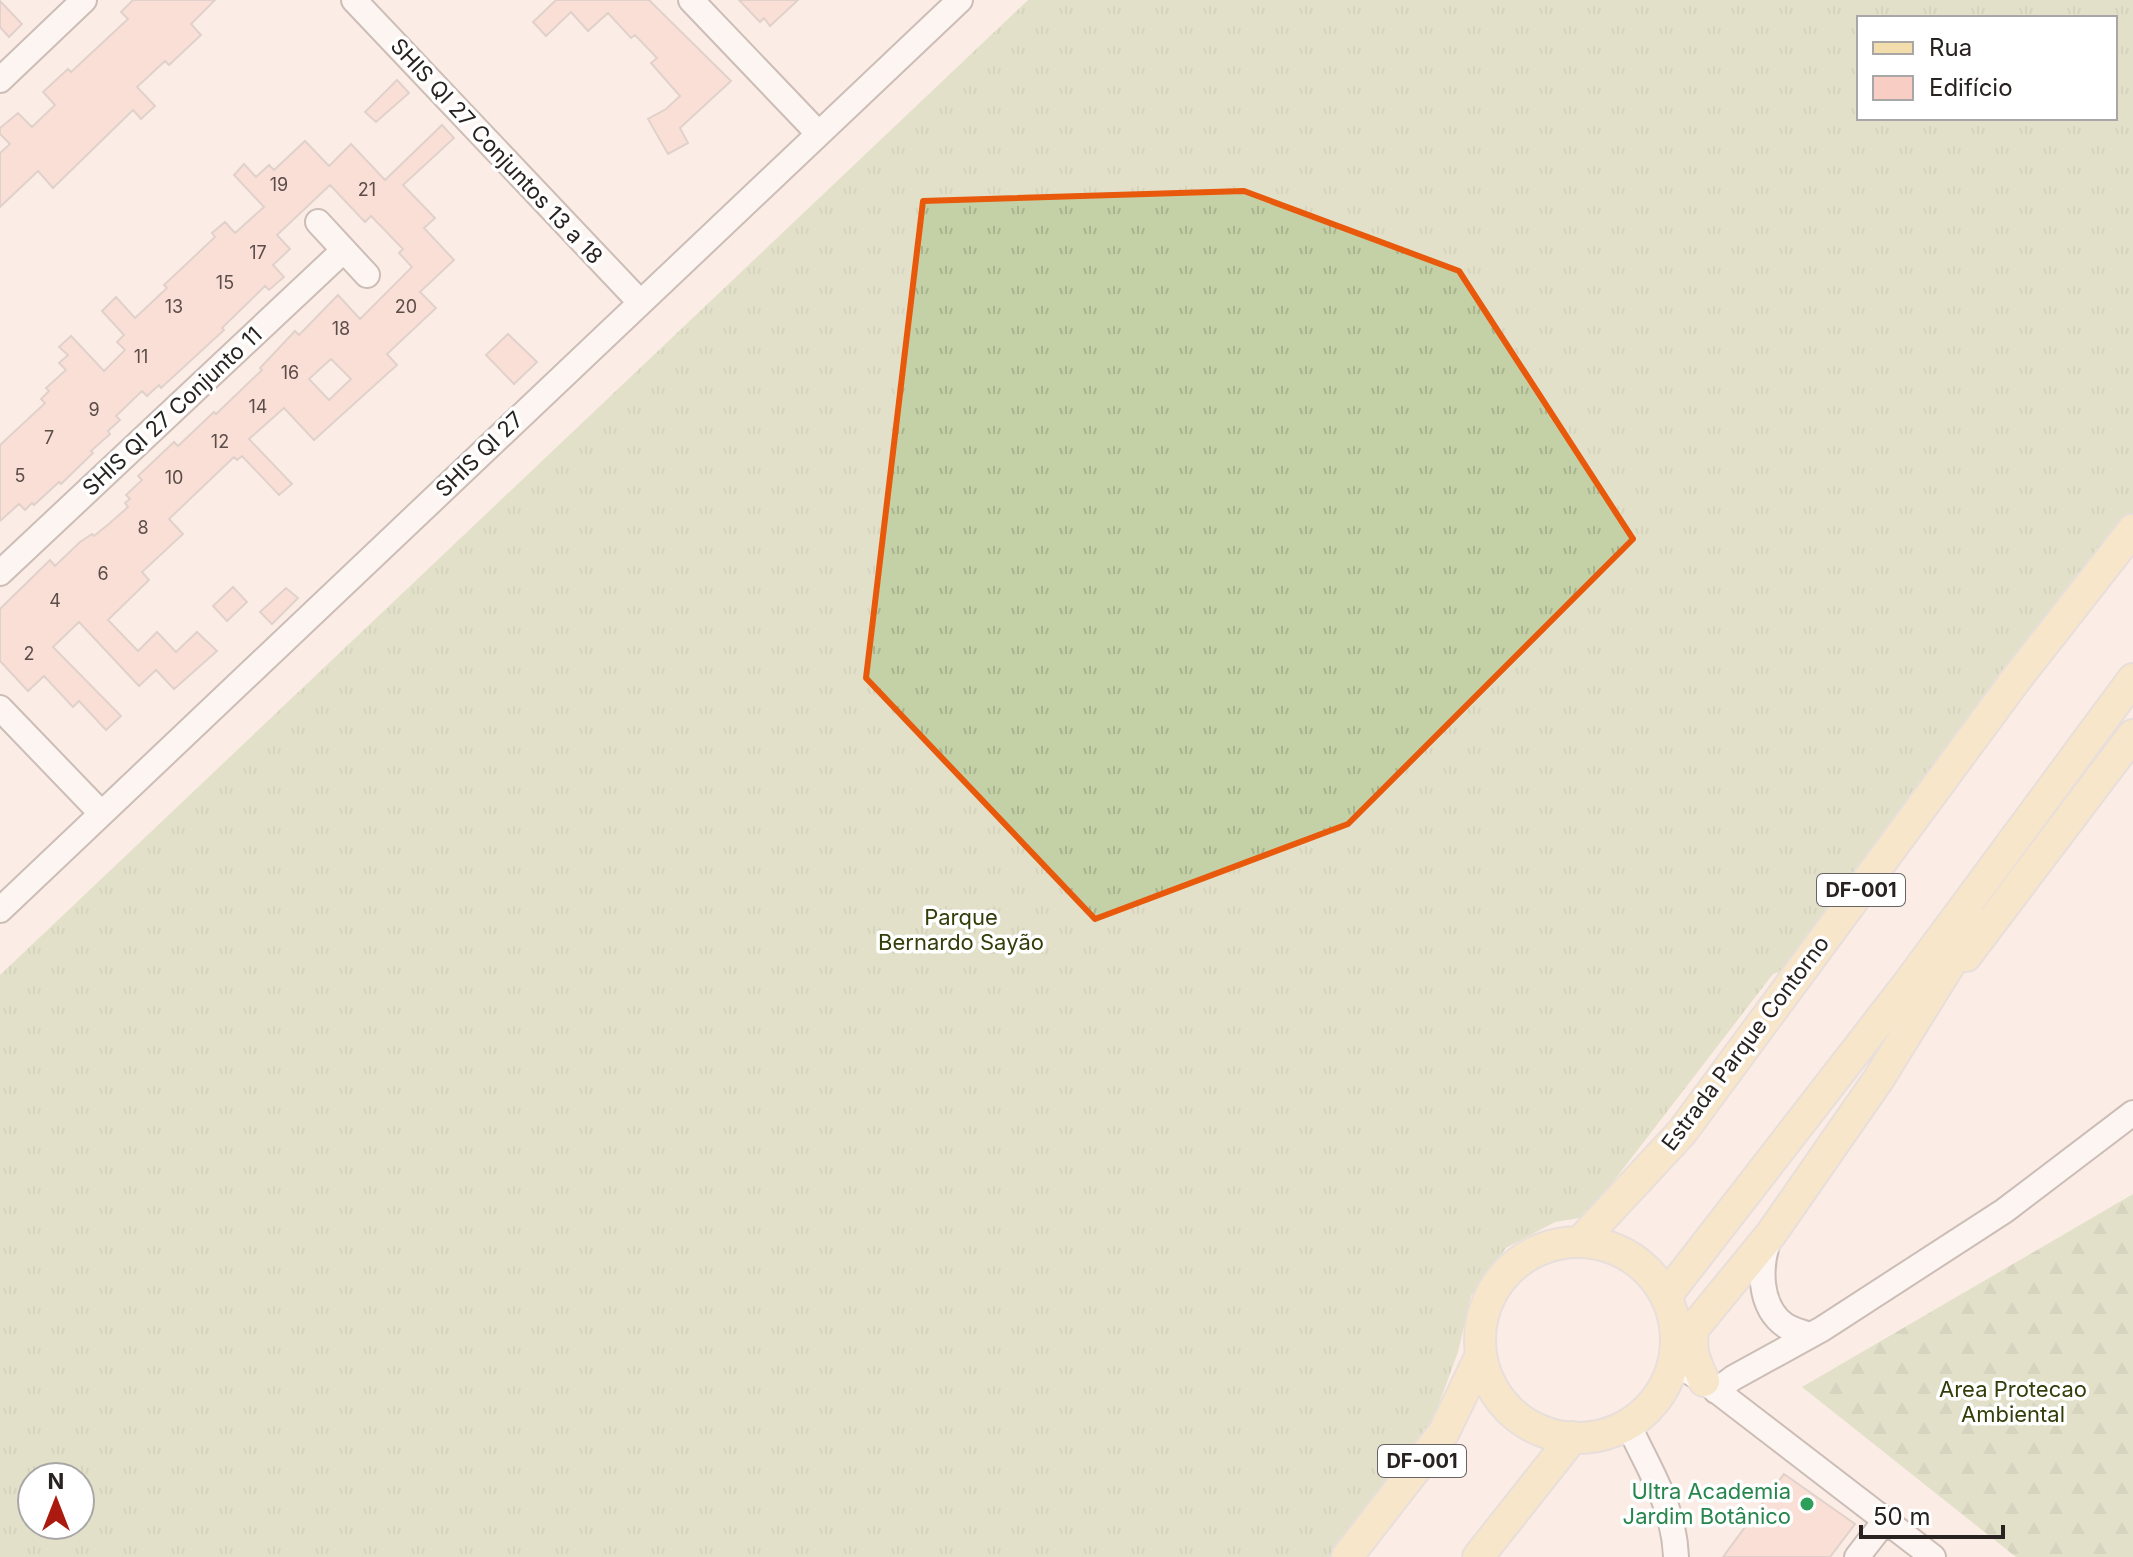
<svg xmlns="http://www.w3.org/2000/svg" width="2133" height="1557" font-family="Inter,sans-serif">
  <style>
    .grass { fill: url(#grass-tufts); fill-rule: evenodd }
    .forest { fill: url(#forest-firs) }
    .building { fill: #f8cec4; stroke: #bfb0ac; stroke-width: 2; fill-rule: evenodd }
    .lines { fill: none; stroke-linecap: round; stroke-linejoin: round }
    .minor-casing { stroke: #92847e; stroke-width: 28 }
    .major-casing { stroke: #d0cece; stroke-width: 34 }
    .minor { stroke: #fff; stroke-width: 24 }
    .major { stroke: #f3ddac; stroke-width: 30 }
    .marked { fill: none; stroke: #e8590c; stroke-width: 6; stroke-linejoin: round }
    .leisure-dot { fill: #2e9e5b; stroke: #fff; stroke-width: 3 }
    .labels { text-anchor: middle; stroke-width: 7; stroke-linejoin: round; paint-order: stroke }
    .number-label { font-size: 18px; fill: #5c4d49 }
    .shield { fill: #fff; stroke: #686463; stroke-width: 2 }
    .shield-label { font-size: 20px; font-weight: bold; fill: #282220 }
    .street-label { font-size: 22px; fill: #282220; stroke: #fff }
    .park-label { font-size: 22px; fill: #333e0a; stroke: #fff }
    .leisure-label { font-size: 22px; fill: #27864d; stroke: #fff; text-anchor: end }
  </style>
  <defs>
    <pattern id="grass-tufts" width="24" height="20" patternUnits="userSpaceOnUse" patternTransform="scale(2)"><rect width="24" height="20" fill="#c4d1a7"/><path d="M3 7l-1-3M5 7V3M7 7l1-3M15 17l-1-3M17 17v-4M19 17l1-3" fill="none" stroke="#a8b38f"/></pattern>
    <pattern id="forest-firs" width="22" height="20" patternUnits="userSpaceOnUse" patternTransform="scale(2)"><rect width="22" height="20" fill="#c4d1a7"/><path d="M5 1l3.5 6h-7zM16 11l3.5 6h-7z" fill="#a8b38f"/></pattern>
  </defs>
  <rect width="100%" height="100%" fill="#fbece5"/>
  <!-- grass -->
  <path class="grass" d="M1028 0H2133V521L1808 962 1773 974 1586 1217 1555 1222 1506 1248 1471 1296 1458 1352 1426 1439 1336 1557H0V975ZM1859 18H2115V118H1859ZM32 1477H80V1525H32Z"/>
  <!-- forest -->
  <path class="forest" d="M2133 1194V1557H2016L1802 1387Z"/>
  <!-- building -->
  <path class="building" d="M133 0H215L191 24 201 35 169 65 165 61 137 87 155 106 141 119 133 110 53 188 38 171 0 207V153L10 144 0 134V128L18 113 32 127 55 105 43 92 68 69 71 72 128 19 121 12Z
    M556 0H649L731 81 680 128 688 143 668 154 648 119 666 109 680 96 651 63 657 58 635 35 631 38 608 13 588 31 571 12 546 36 533 22Z
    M739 0H798L770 26 764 18 760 22Z
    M0 1 22 24 9 37 0 27Z
    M397 80 409 93 376 122 365 112Z
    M442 125 454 138 403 185 435 218 424 228 454 260 420 292 436 308 387 354 397 365 314 440 284 408 249 439 292 484 279 495 242 456 237 460 234 457 169 519 183 534 142 572 149 580 108 620 138 651 157 632 176 652 197 632 217 651 174 689 156 670 139 686 79 622 53 647 121 716 106 730 79 701 73 707 44 676 28 691 0 661V609L50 560 55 566 80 542 92 534 94 536 110 523 128 507 125 503 130 499 126 495 142 480 138 476 174 442 178 446 214 412 216 414 262 370 260 368 295 331 299 335 338 295 360 319 412 267 399 253 403 249 371 216 365 222 330 185 277 235 290 249 273 265 284 277 269 290 265 286 222 328 224 330 161 388 159 385 147 396 142 391 116 416 120 420 108 431 110 434 91 451 93 453 61 484 59 482 34 505 32 503 25 510 19 504 0 521V445L43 405 45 403 41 399 49 391 46 388 66 370 59 363 68 355 59 347 71 336 104 371 125 350 117 342 124 335 102 311 116 297 135 318 167 288 164 285 215 237 212 233 225 222 235 233 264 207 234 175 244 164 256 177 269 165 274 170 305 141 329 166 351 144 385 180ZM331 359 351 379 329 400 309 379Z
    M508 334 537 362 514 384 486 355Z
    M233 587 247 602 227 621 213 606Z
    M286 588 298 598 272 624 260 612Z
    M1784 1474 1855 1524 1830 1557H1723Z"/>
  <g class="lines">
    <!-- minor casing -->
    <g class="minor-casing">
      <path id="minor" d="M354 0 639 301
        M691 0 818 133
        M0 80 84 0
        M318 222 367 275
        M0 573 344 250
        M0 708 101 813
        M0 910 960 0
        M1769 1239C1759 1266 1758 1307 1786 1326 1793 1330 1803 1333 1810 1335
        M1674 1362 1704 1381 1933 1557
        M1716 1391 1733 1378 1822 1329 2004 1211 2133 1113
        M1628 1424C1649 1470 1674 1505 1676 1557
        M1857 1557 1885 1521"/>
    </g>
    <!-- major casing -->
    <g class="major-casing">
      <path id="major" d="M1966 956 2133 735
        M1580 1242 1682 1132 2014 682 2133 530
        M1480 1340a98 98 0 1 1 196 0a98 98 0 1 1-196 0Z
        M1666 1296 1907 985 2133 679
        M1704 1381C1695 1362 1689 1348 1694 1328L1771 1234 1878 1080 1953 959 1970 920
        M1347 1557 1444 1432 1481 1355
        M1478 1557 1573 1437"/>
    </g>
    <!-- minor -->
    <use href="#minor" class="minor"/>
    <!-- major -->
    <use href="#major" class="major"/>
  </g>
  <!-- marked area -->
  <path d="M0 0H2133V1557H0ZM1244 191 1459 271 1633 539 1348 824 1095 919 866 678 923 201Z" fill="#fbece5" fill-opacity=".55" fill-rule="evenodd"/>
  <path class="marked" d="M1244 191 1459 271 1633 539 1348 824 1095 919 866 678 923 201Z"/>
  <!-- markers -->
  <circle class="leisure-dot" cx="1807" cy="1504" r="8"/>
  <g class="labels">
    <!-- number labels -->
    <g class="number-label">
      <text x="279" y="191">19</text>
      <text x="367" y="196">21</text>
      <text x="258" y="259">17</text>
      <text x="225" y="289">15</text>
      <text x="174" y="313">13</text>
      <text x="406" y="313">20</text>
      <text x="341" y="335">18</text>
      <text x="141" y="363">11</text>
      <text x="290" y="379">16</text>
      <text x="258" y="413">14</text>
      <text x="94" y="416">9</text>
      <text x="49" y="444">7</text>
      <text x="220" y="448">12</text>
      <text x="20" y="482">5</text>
      <text x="174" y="484">10</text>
      <text x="143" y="534">8</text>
      <text x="103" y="580">6</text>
      <text x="55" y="607">4</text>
      <text x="29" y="660">2</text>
    </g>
    <!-- shield labels -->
    <g class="shield">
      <rect x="1817" y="874" width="88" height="32" rx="6"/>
      <rect x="1378" y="1445" width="88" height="32" rx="6"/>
    </g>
    <g class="shield-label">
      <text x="1861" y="897">DF-001</text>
      <text x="1422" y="1468">DF-001</text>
    </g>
    <!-- street labels -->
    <g class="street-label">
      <text transform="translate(497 151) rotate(47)" y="8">SHIS QI 27 Conjuntos 13 a 18</text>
      <text transform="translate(172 411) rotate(-43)" y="8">SHIS QI 27 Conjunto 11</text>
      <text transform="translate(479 454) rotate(-44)" y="8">SHIS QI 27</text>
      <text transform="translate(1745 1043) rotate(-53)" y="8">Estrada Parque Contorno</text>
    </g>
    <!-- park labels -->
    <g class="park-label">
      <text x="961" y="925">Parque<tspan x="961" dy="25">Bernardo Sayão</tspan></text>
      <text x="2013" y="1397">Area Protecao<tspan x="2013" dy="25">Ambiental</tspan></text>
    </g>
    <!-- leisure labels -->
    <g class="leisure-label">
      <text x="1791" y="1499">Ultra Academia<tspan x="1791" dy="25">Jardim Botânico</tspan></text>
    </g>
  </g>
  <!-- legend -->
  <rect x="1857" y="16" width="260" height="104" fill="#ffffff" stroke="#a9a7a6" stroke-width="2"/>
  <rect x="1873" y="42" width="40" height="12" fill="#f3ddac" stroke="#a9a7a6" stroke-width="2"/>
  <text x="1929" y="56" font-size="24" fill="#282220">Rua</text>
  <rect x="1873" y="76" width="40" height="24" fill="#f8cec4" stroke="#a9a7a6" stroke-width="2"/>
  <text x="1929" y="96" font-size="24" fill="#282220">Edifício</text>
  <!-- north arrow -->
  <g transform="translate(56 1501)"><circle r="38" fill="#ffffff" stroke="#a9a7a6" stroke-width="2"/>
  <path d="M0-6L14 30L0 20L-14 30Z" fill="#ab1a0f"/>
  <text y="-12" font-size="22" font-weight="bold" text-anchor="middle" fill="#282220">N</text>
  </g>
  <!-- scale -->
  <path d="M1861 1525v12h142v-12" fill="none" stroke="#282220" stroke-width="4"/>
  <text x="1873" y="1525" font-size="24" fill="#282220" stroke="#ffffff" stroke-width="6" paint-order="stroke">50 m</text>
</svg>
